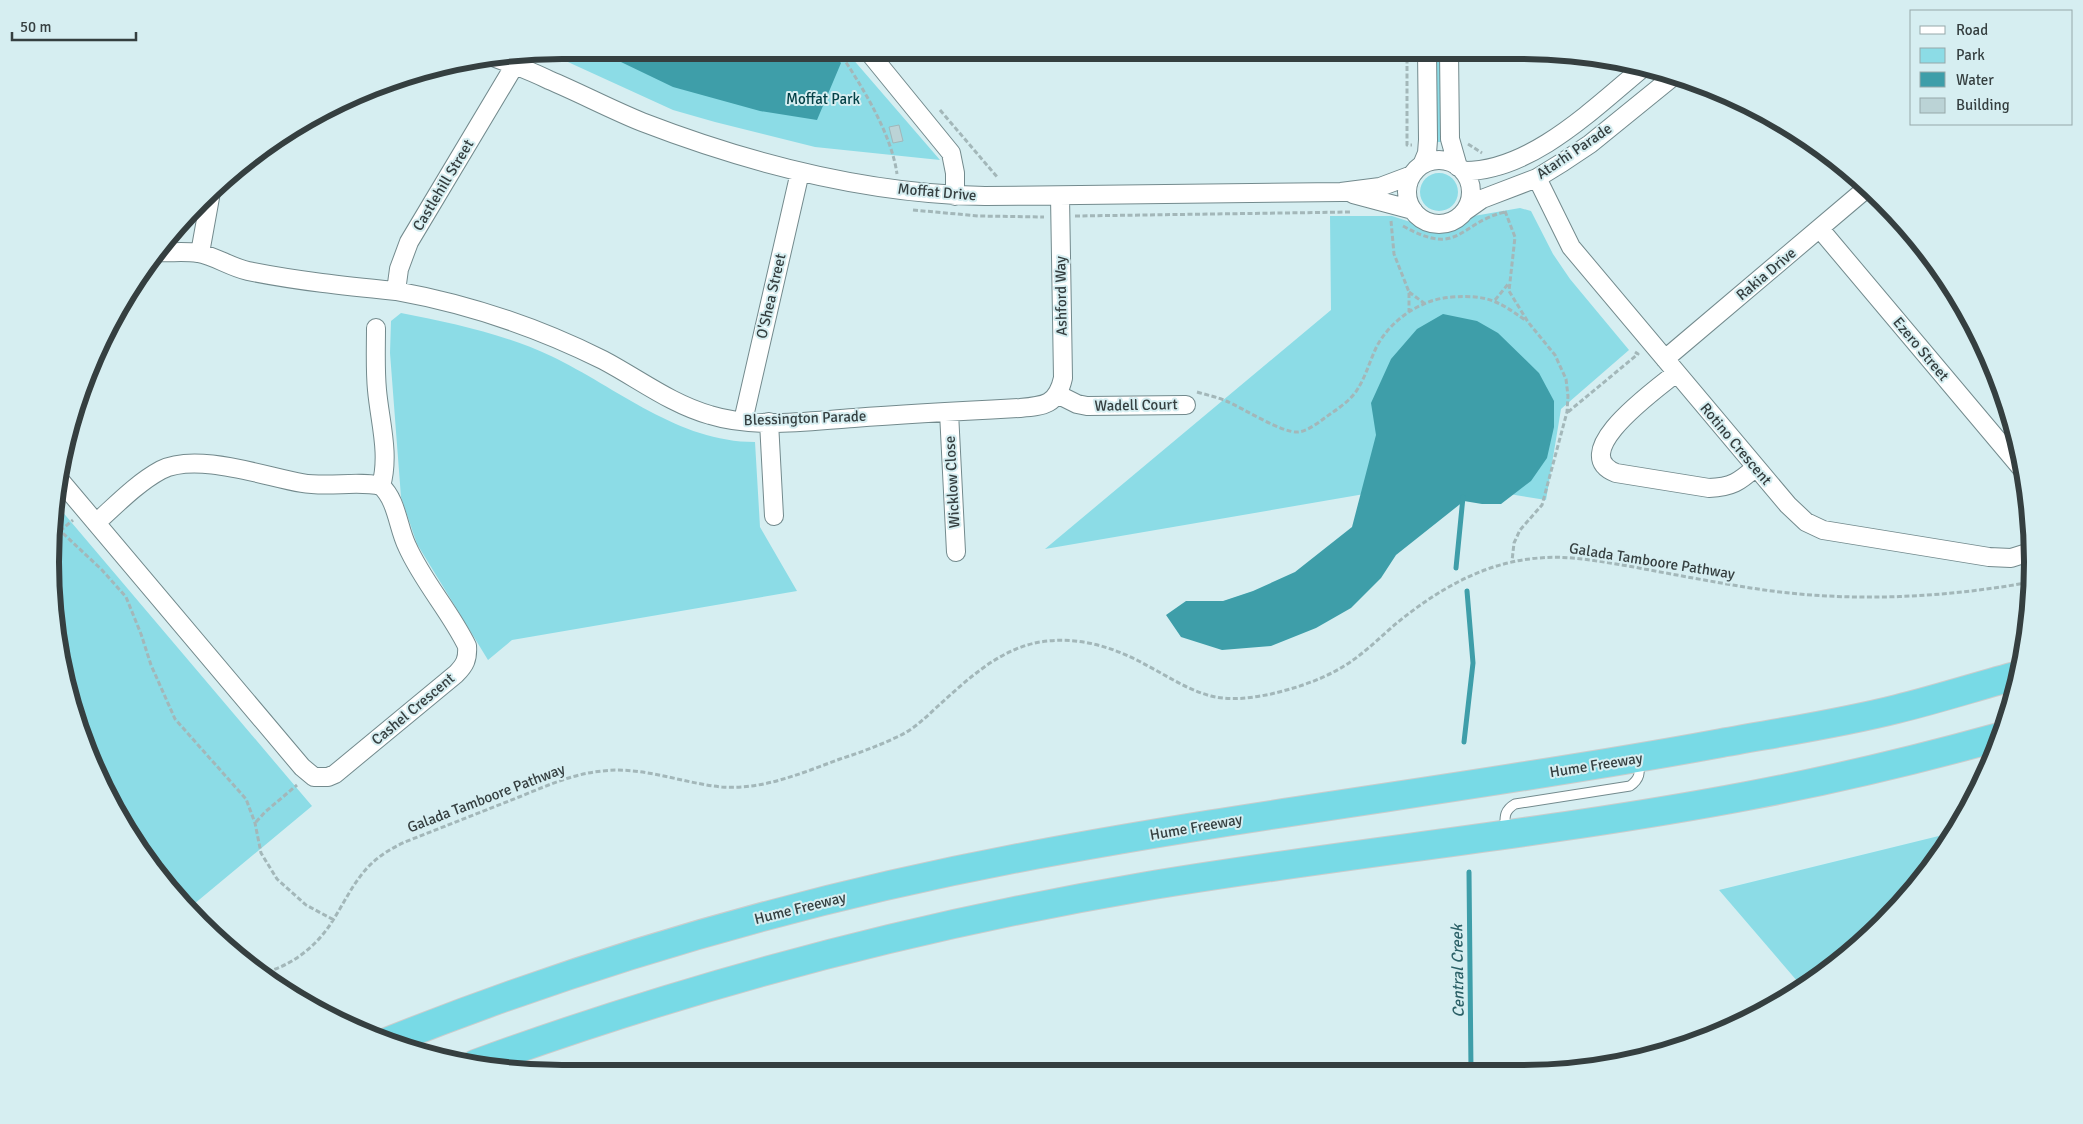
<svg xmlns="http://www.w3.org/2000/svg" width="2083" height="1124" font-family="Signika,sans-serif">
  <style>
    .green { fill: #8cdce6 }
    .water { fill: #3e9ea9 }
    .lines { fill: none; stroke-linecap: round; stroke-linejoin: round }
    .stream { stroke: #3e9ea9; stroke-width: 5 }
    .building { fill: #bbd3d6; stroke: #a0b7ba }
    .service-casing { stroke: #738a8d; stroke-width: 11 }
    .minor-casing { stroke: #738a8d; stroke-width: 20 }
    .motorway-casing { stroke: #cacdcd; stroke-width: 30 }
    .path { stroke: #a3b7b9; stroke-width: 3; stroke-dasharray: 5 2.5; stroke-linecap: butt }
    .service { stroke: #fff; stroke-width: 9 }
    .minor { stroke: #fff; stroke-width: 18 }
    .motorway { stroke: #78dae6; stroke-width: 28 }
    .labels { text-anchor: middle; stroke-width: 4; stroke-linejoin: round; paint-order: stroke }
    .park-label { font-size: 15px; fill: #044147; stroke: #d6eef1 }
    .street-label { font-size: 15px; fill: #353f40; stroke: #d6eef1 }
    .water-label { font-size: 16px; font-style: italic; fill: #2b6067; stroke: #d6eef1 }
    .rim { fill: none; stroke: #353f40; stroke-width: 6 }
  </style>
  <rect width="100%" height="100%" fill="#d6eef1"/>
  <!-- green -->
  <path class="green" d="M562 50H845L940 160 815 147 715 122 673 110 546 52Z
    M1431 51H1445L1442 142H1436Z
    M1420 192a19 19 0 1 1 38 0a19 19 0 1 1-38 0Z
    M1520 208 1531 211 1553 254 1570 279 1629 350 1561 409 1546 500 1434 482 1045 549 1331 310 1330 216H1392L1438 231 1468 217Z
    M401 313C452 323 504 334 551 356 618 388 678 442 755 442L760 527 797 591 512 640 488 660 417 544 401 497 390 353 391 321Z
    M55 503 312 806 188 909 136 847 89 758 67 694 51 596V528Z
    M1951 833 1906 900 1804 989 1719 890Z"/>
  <!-- water -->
  <path class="water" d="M596 50H829L841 63 817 120 760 111 673 87Z
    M1443 314 1477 321 1498 333 1539 373 1554 401V427L1547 458 1531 481 1501 504H1482L1464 501 1396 555 1381 578 1351 608 1316 628 1271 646 1222 650 1181 637 1166 615 1186 601H1223L1253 591 1295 572 1352 527 1376 435 1371 403 1391 359 1417 329Z"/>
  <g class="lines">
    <!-- stream -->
    <path class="stream" d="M1456 568 1463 497
      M1464 742 1473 663 1467 591
      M1469 872 1471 1070"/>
  </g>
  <!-- building -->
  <path class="building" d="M899 125 903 141 893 143 889 127Z"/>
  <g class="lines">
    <!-- service casing -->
    <g class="service-casing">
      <path id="service" d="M1505 831C1505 818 1503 811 1515 804L1630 786C1640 779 1640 773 1639 761"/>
    </g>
    <!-- minor casing -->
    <g class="minor-casing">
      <path id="minor" d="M867 50 951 153 955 173V196
        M1449 51 1450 139 1458 167
        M493 57C512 64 531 71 549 80 580 93 610 109 642 122 751 164 868 194 985 196L1341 192 1380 187 1412 175
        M519 58 409 242 399 269 396 291C468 304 537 327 603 360 639 379 671 404 710 415 755 429 808 421 854 418 909 414 964 411 1020 408 1044 406 1057 405 1063 378L1060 196
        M1407 192a32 32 0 1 1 64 0a32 32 0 1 1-64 0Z
        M1422 165 1427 153 1428 140 1427 51
        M1463 171C1531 172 1595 107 1645 66
        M1537 178 1571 247 1788 505 1806 522 1823 530 1989 557 2011 558 2030 552
        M1353 194 1413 210
        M1465 211 1482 199 1537 178 1563 162 1590 144 1675 75
        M1820 229 2022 469
        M156 252C170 253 184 251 198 253 215 256 230 267 248 271 297 281 346 286 396 291
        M200 253 211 192
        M376 328C376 348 375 369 377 390 380 423 390 454 381 486
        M1665 359 1867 188
        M1676 373C1658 388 1565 453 1616 473L1709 488C1732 487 1739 482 1756 467
        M1057 394 1077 404 1087 406 1186 405
        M949 412 956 552
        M743 421 800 172
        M769 422 774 516
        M59 479 302 767 314 777H328L335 774 456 674C465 665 468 659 467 646 450 611 423 582 407 546 398 528 397 500 381 486 357 480 329 488 302 483 263 476 196 452 161 470 137 483 116 505 96 523"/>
    </g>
    <!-- motorway casing -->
    <g class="motorway-casing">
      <path id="motorway" d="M389 1041C597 958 815 896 1034 855 1261 812 1489 786 1716 744 1776 733 1838 724 1897 709 1938 699 1978 686 2019 675
        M475 1064C692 985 914 926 1142 887 1343 853 1547 834 1747 796 1832 780 1916 760 1999 737"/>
    </g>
    <!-- path -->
    <path class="path" d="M838 50C861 85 891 132 897 174
      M1407 51V145H1412
      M940 110 998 178
      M1468 144 1482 153
      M913 210 979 216 1044 217
      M1505 211 1515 237 1509 291 1528 322 1555 355 1566 379 1568 396 1567 412 1542 505 1520 530 1514 543 1512 561
      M1075 216 1351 212
      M1391 221 1394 254 1409 292V312
      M1403 226C1460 258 1458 223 1505 212
      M1409 292 1424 303
      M1495 300 1509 283
      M1197 392C1207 395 1217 397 1226 401 1243 408 1283 434 1299 432 1309 430 1318 423 1326 417 1336 410 1347 403 1355 393 1365 379 1369 363 1376 348 1390 320 1421 299 1452 297 1487 295 1497 300 1525 320
      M1568 412 1638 354 1635 352
      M52 523 102 570 126 597 141 634 151 665 175 719 246 799 255 823 261 853 277 879 306 905 334 920
      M60 531 73 520
      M256 822 265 812 297 785
      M260 974C292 966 318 946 335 917 346 899 355 880 370 865 380 855 392 848 405 842 443 827 481 812 519 797 546 786 572 774 602 771 643 766 681 783 722 787 763 790 802 773 840 759 859 753 878 746 897 737 913 730 925 718 938 706 970 677 1004 645 1048 641 1083 637 1118 649 1148 666 1169 677 1188 690 1211 696 1231 701 1251 698 1271 694 1296 688 1322 680 1344 666 1364 654 1380 637 1398 622 1439 589 1485 562 1539 558 1571 555 1602 562 1634 567 1671 574 1708 581 1745 587 1840 603 1937 599 2031 582"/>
    <!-- service -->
    <use href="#service" class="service"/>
    <!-- minor -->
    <use href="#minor" class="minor"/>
    <!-- motorway -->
    <use href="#motorway" class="motorway"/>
  </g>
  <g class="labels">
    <!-- park labels -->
    <g class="park-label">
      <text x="823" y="104">Moffat Park</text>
    </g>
    <!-- street labels -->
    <g class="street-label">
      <text transform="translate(1574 151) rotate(-34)" y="5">Atarhi Parade</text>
      <text transform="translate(443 185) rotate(-59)" y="5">Castlehill Street</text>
      <text transform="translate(937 192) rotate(5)" y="5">Moffat Drive</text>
      <text transform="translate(1766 274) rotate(-40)" y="5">Rakia Drive</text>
      <text transform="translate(771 296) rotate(-77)" y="5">O'Shea Street</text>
      <text transform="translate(1061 296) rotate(-91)" y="5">Ashford Way</text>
      <text transform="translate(1921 349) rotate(50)" y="5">Ezero Street</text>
      <text transform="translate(1136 405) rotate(-1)" y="5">Wadell Court</text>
      <text transform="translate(805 418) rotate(-2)" y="5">Blessington Parade</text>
      <text transform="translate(1736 444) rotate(50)" y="5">Rotino Crescent</text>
      <text transform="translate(952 482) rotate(-93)" y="5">Wicklow Close</text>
      <text transform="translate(1652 561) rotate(9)" y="5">Galada Tamboore Pathway</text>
      <text transform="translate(413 709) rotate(-40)" y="5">Cashel Crescent</text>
      <text transform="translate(1596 765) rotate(-9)" y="5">Hume Freeway</text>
      <text transform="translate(486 798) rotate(-21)" y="5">Galada Tamboore Pathway</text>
      <text transform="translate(1196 827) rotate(-10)" y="5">Hume Freeway</text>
      <text transform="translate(800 908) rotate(-14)" y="5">Hume Freeway</text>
    </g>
    <!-- water labels -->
    <g class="water-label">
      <text transform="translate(1457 971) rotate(-91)" y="6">Central Creek</text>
    </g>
  </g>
  <!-- crop -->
  <path d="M0 0H2083V1124H0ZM562 59H1521A503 503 0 0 1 2024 562V562A503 503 0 0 1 1521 1065H562A503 503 0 0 1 59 562V562A503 503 0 0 1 562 59Z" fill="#d6eef1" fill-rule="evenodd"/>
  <path class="rim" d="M562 59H1521A503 503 0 0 1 2024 562V562A503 503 0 0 1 1521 1065H562A503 503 0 0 1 59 562V562A503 503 0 0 1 562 59Z"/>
  <!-- legend -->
  <rect x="1910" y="10" width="162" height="115" fill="#d6eef1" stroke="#96a8aa"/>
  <rect x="1920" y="26" width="25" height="8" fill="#ffffff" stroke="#96a8aa"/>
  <text x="1956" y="35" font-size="15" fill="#353f40">Road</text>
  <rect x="1920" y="48" width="25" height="15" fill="#8cdce6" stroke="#96a8aa"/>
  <text x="1956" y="60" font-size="15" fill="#353f40">Park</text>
  <rect x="1920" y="72" width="25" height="15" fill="#3e9ea9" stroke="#96a8aa"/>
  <text x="1956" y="85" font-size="15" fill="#353f40">Water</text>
  <rect x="1920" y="98" width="25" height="15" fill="#bbd3d6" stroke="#96a8aa"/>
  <text x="1956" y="110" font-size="15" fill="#353f40">Building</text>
  <!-- scale -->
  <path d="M12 32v8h124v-8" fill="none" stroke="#353f40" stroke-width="2.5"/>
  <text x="20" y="32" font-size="15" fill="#353f40" stroke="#d6eef1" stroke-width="4" paint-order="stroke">50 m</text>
</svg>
